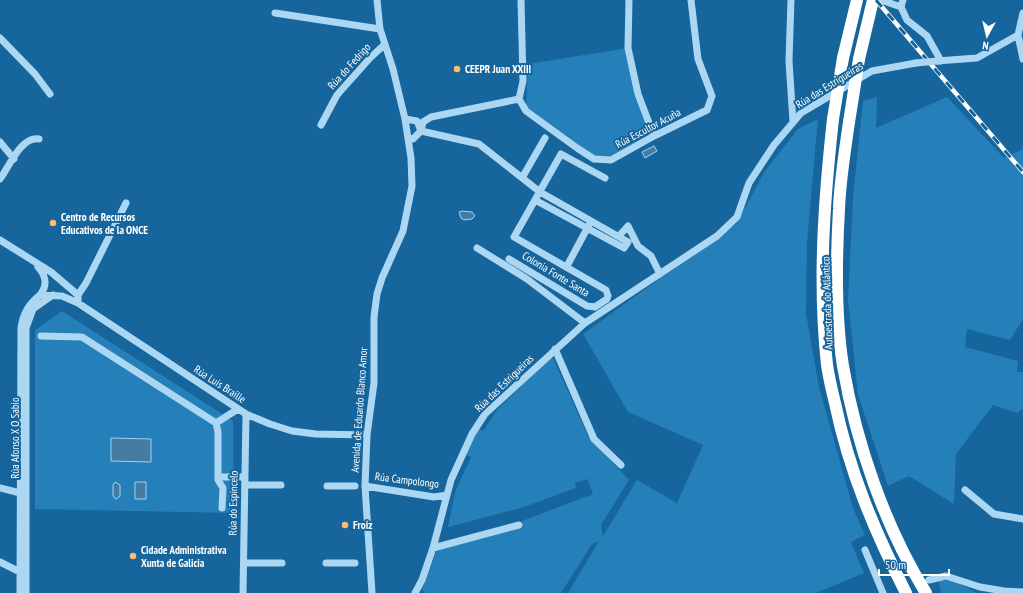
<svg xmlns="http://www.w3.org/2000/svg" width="1023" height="593" font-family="'PT Sans Narrow',sans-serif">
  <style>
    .green { fill: #257fb9 }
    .water { fill: #457ca2; stroke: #9fd4f5 }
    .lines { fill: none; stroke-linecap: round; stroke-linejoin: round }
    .minor { stroke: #acd7f3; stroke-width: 7 }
    .highway { stroke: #fff; stroke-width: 12 }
    .rail-casing { stroke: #fff; stroke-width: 4.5 }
    .rail { stroke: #16659c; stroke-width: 3; stroke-dasharray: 9; stroke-linecap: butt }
    .minor-bridge { stroke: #acd7f3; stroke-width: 7 }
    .highway-bridge { stroke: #fff; stroke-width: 12 }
    .poi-dot { fill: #ffbe6e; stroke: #16659c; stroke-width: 1.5 }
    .labels { text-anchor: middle; stroke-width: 4; stroke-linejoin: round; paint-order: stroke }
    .street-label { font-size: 11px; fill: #fff; stroke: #16659c }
    .poi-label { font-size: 11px; font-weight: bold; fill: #fff; stroke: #16659c; text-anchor: start }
  </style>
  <rect width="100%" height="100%" fill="#16659c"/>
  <!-- green -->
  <path class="green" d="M628 48 638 94 654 136 611 160 594 159 526 111 528 64Z
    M877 97 876 128 947 97 1004 158 1023 149V319L1010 340 967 329 965 347 1018 361 1017 372H1023V409L1017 413 993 405 956 454 954 504 909 476 888 486 858 395 848 300 853 196 863 101Z
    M818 119 807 242 806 313 819 387 853 508 865 535 851 542 864 573 816 593H568L599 541 592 544 561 593H425L422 590 437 550 487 533 523 527 522 521 593 494 587 479 575 483 576 488 524 507 448 527 455 492 471 457 463 453 476 427 483 431 497 410 550 357 553 358 588 436 629 480 601 525 603 536 637 480 677 503 703 445 628 412 583 334 737 223 765 171 798 129Z
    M62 311 233 421 234 513 35 509V330Z
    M952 580 977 593H941L939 581Z"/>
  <!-- water -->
  <path class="water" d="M654 146 657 151 645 158 642 152Z
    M462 211 472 212 475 216 472 219 464 220 461 218 459 212Z
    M111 438 151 439V462L111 461Z
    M115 482 120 485V496L116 499 113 496V485Z
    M135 482H146V499H135Z"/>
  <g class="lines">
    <!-- minor -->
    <path class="minor" d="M629 0 628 48 638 94 654 136
      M791 0 789 61 793 122
      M881 0 901 7
      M903 0 901 7 907 20 927 36 941 61
      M275 13 380 29
      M1023 13 1018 35 1023 59
      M0 38 35 74 50 94
      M937 61 977 58 1018 35
      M519 99 523 81 521 0
      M405 119 417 121 421 131 413 139 408 138
      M321 125 337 95 370 58 384 45
      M0 142 14 159
      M522 178 545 138
      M0 179C9 167 21 136 39 139
      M535 200 624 248 628 242 540 192 479 144 421 131 423 122 431 117 519 99 526 111 577 148 594 159 611 160 654 136 707 110 712 96 698 59 691 0
      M619 236 628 226 638 246 651 256 660 274
      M0 240 51 272 78 295
      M477 248 527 279 585 323
      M509 259 587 306 595 307 607 299 608 296 606 290 514 237 561 154 605 178
      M567 266 589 225
      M38 267C46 276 48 285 40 295
      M78 303V295L86 283 126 203
      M41 336 82 337 216 423 218 432V480L223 488 222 508
      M555 349 594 439 621 465
      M216 423 238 409
      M218 477H245
      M245 485H281
      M327 486H355
      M365 486 434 497 447 495
      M0 488 24 494
      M965 490 994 514 1023 519
      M433 548 519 525
      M865 550 883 593
      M0 562 20 572
      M244 563H282
      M326 563H355
      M929 580 946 576 980 587 1004 591
      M20 593 21 328C23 313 29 304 40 295L62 296 78 303 246 414 270 424 292 431 316 434 367 435
      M26 593V328L33 309 53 295
      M243 593 246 414
      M372 593 365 486 367 435 374 383V317L377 294 382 278 403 231 412 186 411 158 405 119 393 69 380 29 377 0
      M415 593 422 580 433 548 451 480 472 434 485 414 585 323 717 236 737 217 749 183 774 145 801 113 872 71 916 63
      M1004 593V591L1023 592"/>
    <!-- highway -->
    <path class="highway" d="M843 58 857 0
      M859 59 873 0
      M833 119C824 201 818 283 827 365 829 378 832 391 835 403 849 471 875 532 906 593
      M849 122C845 151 840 180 839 209 836 261 835 315 843 366 856 443 885 527 926 593"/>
    <!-- rail casing -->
    <g class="rail-casing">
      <path id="rail" d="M876 0 1023 172"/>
    </g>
    <!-- rail -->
    <use href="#rail" class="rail"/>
    <!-- minor-bridge -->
    <path class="minor-bridge" d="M916 63 937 61"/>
    <!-- highway-bridge -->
    <path class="highway-bridge" d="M833 119 843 58
      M849 122 859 59"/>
  </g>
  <!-- markers -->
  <g class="poi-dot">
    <circle cx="457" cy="69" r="4"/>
    <circle cx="53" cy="223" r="4"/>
    <circle cx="345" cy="525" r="4"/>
    <circle cx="133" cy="556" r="4"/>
  </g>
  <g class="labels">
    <!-- street labels -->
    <g class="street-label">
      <text transform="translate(349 66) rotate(-48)" y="4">Rúa do Fedrigo</text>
      <text transform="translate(829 85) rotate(-32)" y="4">Rúa das Estrigueiras</text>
      <text transform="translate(648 128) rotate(-28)" y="4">Rúa Escultor Acuña</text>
      <text transform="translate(556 274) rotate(31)" y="4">Colonia Fonte Santa</text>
      <text transform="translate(827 303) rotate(-92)" y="4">Autoestrada do Atlántico</text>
      <text transform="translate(504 383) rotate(-44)" y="4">Rúa das Estrigueiras</text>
      <text transform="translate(220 384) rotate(33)" y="4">Rúa Luis Braille</text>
      <text transform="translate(359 410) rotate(-86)" y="4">Avenida de Eduardo Blanco Amor</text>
      <text transform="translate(15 438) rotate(-90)" y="4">Rúa Afonso X O Sabio</text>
      <text transform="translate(407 480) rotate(7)" y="4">Rúa Campolongo</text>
      <text transform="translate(233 503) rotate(-89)" y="4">Rúa do Espincelo</text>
    </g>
    <!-- poi labels -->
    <g class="poi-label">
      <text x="465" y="73">CEEPR Juan XXIII</text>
      <text x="61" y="221">Centro de Recursos<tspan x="61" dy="13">Educativos de la ONCE</tspan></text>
      <text x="353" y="529">Froiz</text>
      <text x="141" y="554">Cidade Administrativa<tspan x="141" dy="13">Xunta de Galicia</tspan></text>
    </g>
  </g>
  <!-- north arrow -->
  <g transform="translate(987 36) rotate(188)" stroke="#16659c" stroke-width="3" paint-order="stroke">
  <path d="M0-3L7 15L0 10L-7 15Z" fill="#ffffff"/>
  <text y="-6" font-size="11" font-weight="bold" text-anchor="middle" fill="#ffffff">N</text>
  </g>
  <!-- scale -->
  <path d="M879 569v6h70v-6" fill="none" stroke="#ffffff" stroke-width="2"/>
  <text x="885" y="569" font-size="12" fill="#ffffff" stroke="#16659c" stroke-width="3" paint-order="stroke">50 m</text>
</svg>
